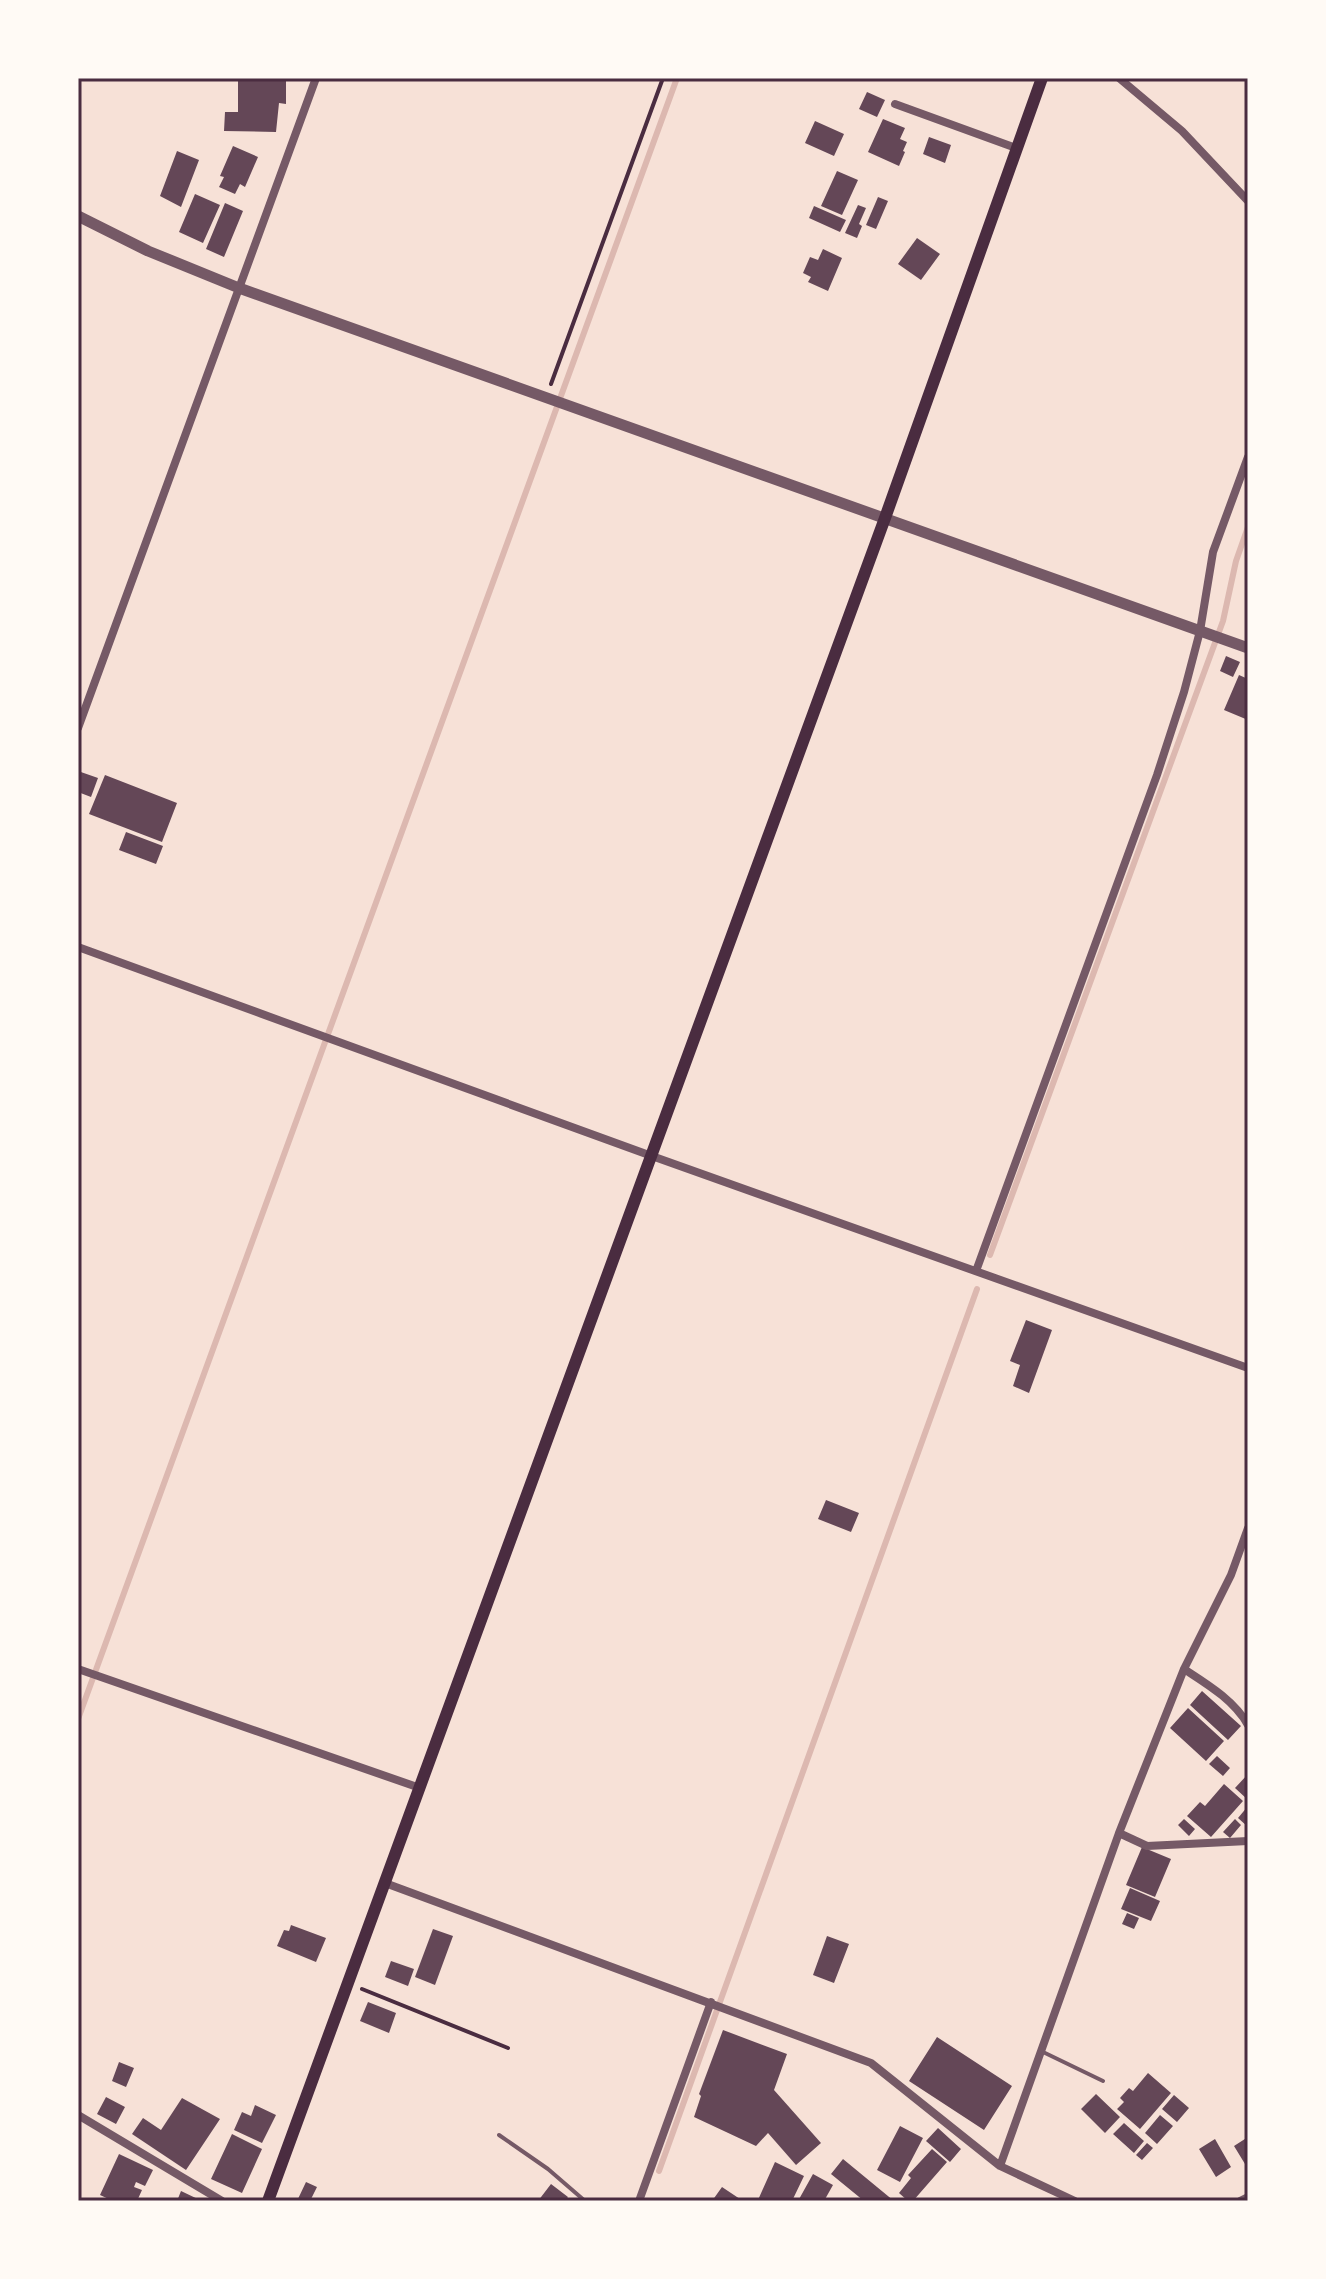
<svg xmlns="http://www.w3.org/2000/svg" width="1326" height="2279" font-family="'Golos Text',sans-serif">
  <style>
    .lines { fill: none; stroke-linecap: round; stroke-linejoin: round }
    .stream { stroke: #dcb8b0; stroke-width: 6 }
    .building { fill: #644757 }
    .path { stroke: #4a2c40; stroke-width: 4 }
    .service { stroke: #755966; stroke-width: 4 }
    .minor { stroke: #755966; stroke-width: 8 }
    .tertiary { stroke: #755966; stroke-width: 11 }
    .secondary { stroke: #4a2c40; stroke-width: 12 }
    .neatline { fill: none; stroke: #4a2c40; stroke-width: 3 }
  </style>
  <rect width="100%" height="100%" fill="#f7e1d7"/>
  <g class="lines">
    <!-- stream -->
    <path class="stream" d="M990 1255 1223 621 1236 561 1248 527
      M78 1719 677 78
      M659 2171 977 1289"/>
  </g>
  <!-- building -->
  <path class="building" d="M238 78H272V81H286V104L279 103 276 132 224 131 225 112H238Z
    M867 92 885 100 877 117 859 109Z
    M883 119 905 128 900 139 907 142 903 151 905 152 899 166 868 152Z
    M815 121 844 134 834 156 805 143Z
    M929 137 951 145 945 163 923 154Z
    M233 146 258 157 245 187 240 184 235 194 219 187 224 177 220 176Z
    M177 151 199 160 181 207 160 196Z
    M837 171 858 180 842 215 821 206Z
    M195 194 220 205 203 243 179 232Z
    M878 197 888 201 876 229 866 225Z
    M225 203 243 211 224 257 206 249Z
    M858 205 866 208 859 224 862 226 857 238 845 233Z
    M814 206 846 220 840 232 809 218Z
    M917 238 940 254 921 280 898 264Z
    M823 249 842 258 828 291 808 282 811 277 803 273 810 257 818 260Z
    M1226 656 1240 662 1233 677 1220 671Z
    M1239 675 1248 679V720L1224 710Z
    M78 771 98 778 91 797 78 792Z
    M105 775 177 803 162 842 89 814Z
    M126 832 163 846 156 864 119 850Z
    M1026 1320 1052 1330 1029 1393 1013 1386 1020 1365 1010 1361Z
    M826 1500 859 1513 851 1532 818 1519Z
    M1202 1691 1241 1726 1228 1740 1190 1705Z
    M1188 1708 1224 1741 1206 1761 1170 1728Z
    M1217 1756 1230 1768 1223 1776 1209 1764Z
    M1248 1774V1800L1235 1788Z
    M1224 1784 1243 1801 1211 1837 1187 1816 1200 1802 1205 1806Z
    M1248 1806V1827L1238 1818Z
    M1184 1819 1195 1829 1189 1836 1178 1825Z
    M1235 1819 1241 1825 1230 1838 1223 1832Z
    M1142 1847 1171 1859 1155 1897 1126 1885Z
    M1130 1888 1160 1901 1151 1921 1121 1909Z
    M1127 1913 1139 1918 1134 1929 1122 1924Z
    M291 1925 326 1938 316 1962 277 1946 284 1930 289 1931Z
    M433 1929 453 1936 435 1985 415 1977Z
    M827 1936 849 1944 834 1983 813 1975Z
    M391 1961 414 1969 408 1986 385 1977Z
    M368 2002 396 2013 389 2033 360 2021Z
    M723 2030 787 2054 774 2090 821 2143 796 2165 768 2133 756 2146 694 2117 701 2096 699 2094Z
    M937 2037 1012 2086 984 2130 909 2081Z
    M119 2062 134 2068 126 2087 112 2081Z
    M1148 2073 1171 2093 1140 2129 1117 2109 1124 2102 1120 2098 1129 2088 1133 2091Z
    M1096 2094 1120 2117 1105 2133 1081 2109Z
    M1174 2095 1189 2108 1177 2122 1162 2109Z
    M106 2097 125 2107 116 2124 97 2114Z
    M182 2098 220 2119 186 2170 132 2134 143 2118 161 2130Z
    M255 2105 276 2115 262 2143 234 2130 242 2112 251 2116Z
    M1160 2115 1173 2126 1157 2144 1145 2133Z
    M1124 2123 1144 2141 1134 2153 1113 2134Z
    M900 2126 923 2138 900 2182 877 2170Z
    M938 2128 961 2149 950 2162 926 2141Z
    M232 2134 262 2149 242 2193 211 2179Z
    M1248 2137V2162L1245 2164 1234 2146Z
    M1215 2139 1231 2167 1216 2177 1199 2149Z
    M1147 2143 1153 2148 1142 2160 1136 2155Z
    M932 2149 947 2162 913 2201H908L899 2193 911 2178 908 2175Z
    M119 2154 153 2170 145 2186 136 2182 134 2187 142 2190 137 2201H113L100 2195Z
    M843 2159 894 2201H864L831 2174Z
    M775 2162 804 2176 792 2201 758 2200Z
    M813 2174 833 2185 824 2201H798Z
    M306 2182 317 2187 310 2201H297Z
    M551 2184 568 2197 565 2201H538Z
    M722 2187 740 2199 739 2201H712Z
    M181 2191 202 2201H177Z"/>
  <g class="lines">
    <!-- path -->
    <path class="path" d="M551 384 663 78
      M362 1989 508 2048"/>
    <!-- service -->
    <path class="service" d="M1043 2052 1103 2081
      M499 2135 548 2169 585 2201"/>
    <!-- minor -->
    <path class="minor" d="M1119 78 1182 131 1248 201
      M895 104 1016 148
      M78 728 316 78
      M78 947 649 1155 1248 1368
      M976 1271 1157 775 1184 692 1200 631 1213 552 1248 457
      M78 1669 420 1788
      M1184 1669C1207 1684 1234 1700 1248 1725
      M1119 1833 1147 1846 1248 1841
      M385 1883 871 2063 1000 2166 1075 2201
      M78 2115 222 2201
      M1000 2166 1119 1833 1184 1669 1231 1575 1248 1528
      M639 2201 711 2002
      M1240 2201 1248 2197"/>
    <!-- tertiary -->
    <path class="tertiary" d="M78 216 148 251 239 288 1248 648"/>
    <!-- secondary -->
    <path class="secondary" d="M268 2201 885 518 1042 78"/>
  </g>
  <!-- border -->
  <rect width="1326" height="2279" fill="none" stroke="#fffaf5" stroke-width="160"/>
  <rect x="80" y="80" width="1166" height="2119" class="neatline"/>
</svg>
